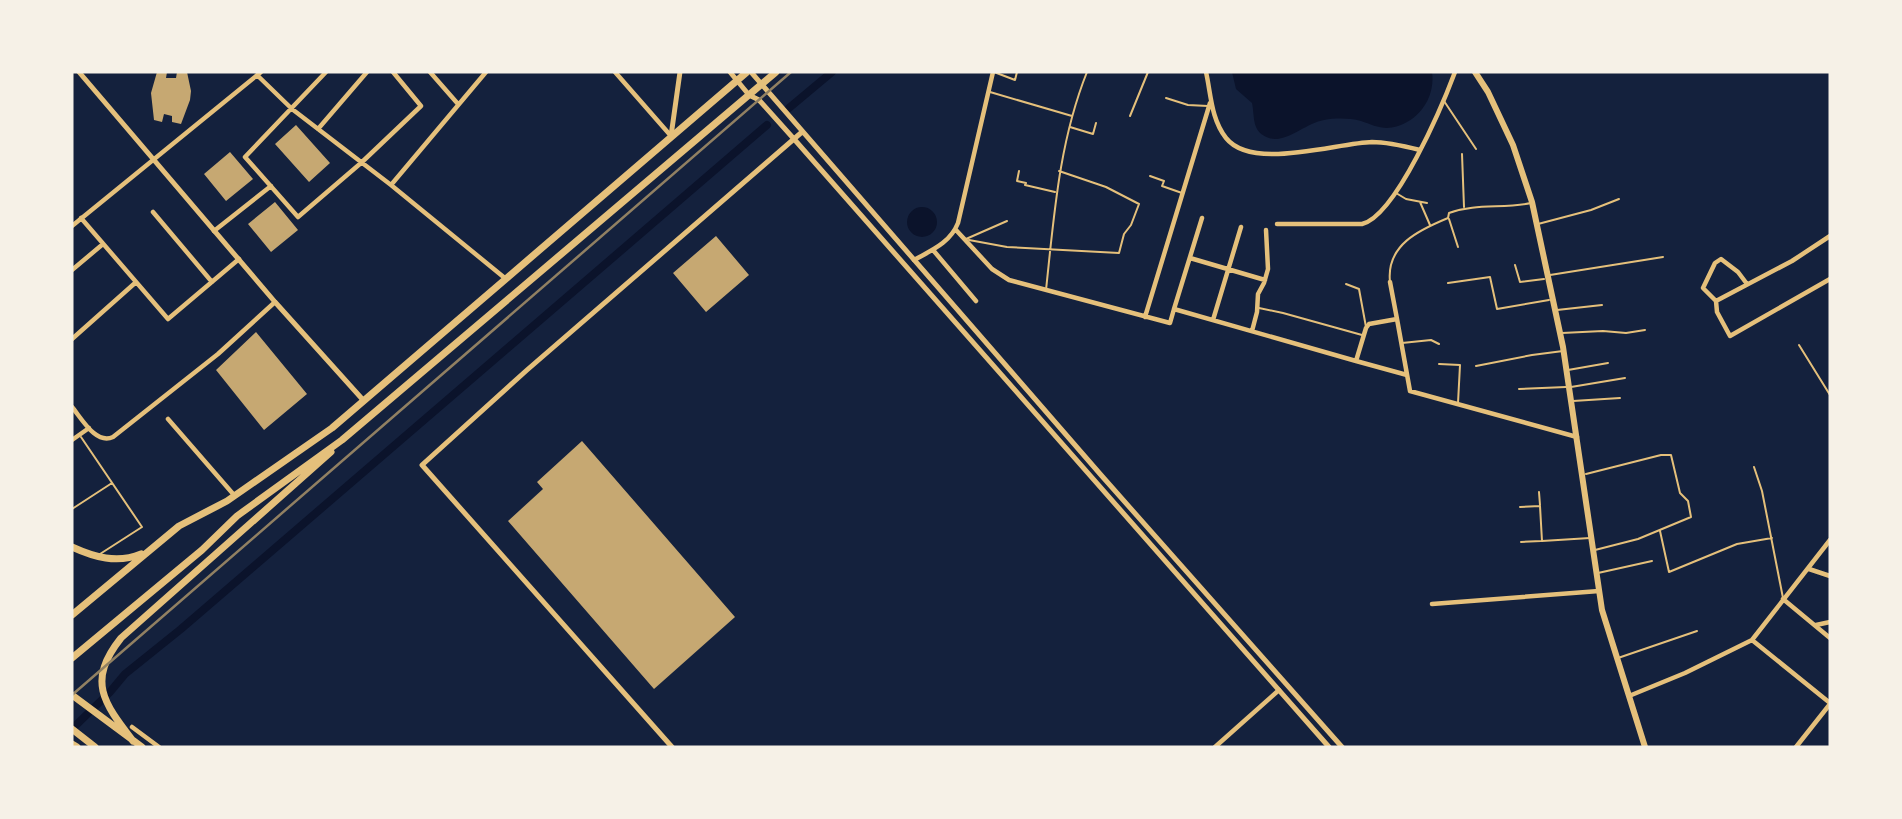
<svg xmlns="http://www.w3.org/2000/svg" width="1902" height="819" font-family="'Fira Sans Condensed',sans-serif">
  <style>
    .water { fill: #0b132b }
    .lines { fill: none; stroke-linecap: round; stroke-linejoin: round }
    .canal { stroke: #0b132b; stroke-width: 8 }
    .building { fill: #c6a872 }
    .service { stroke: #e5c07b; stroke-width: 2 }
    .minor { stroke: #e5c07b; stroke-width: 4.5 }
    .tertiary { stroke: #e5c07b; stroke-width: 5 }
    .secondary { stroke: #e5c07b; stroke-width: 6 }
    .trunk { stroke: #e5c07b; stroke-width: 7 }
    .rail { stroke: #918062; stroke-width: 2.5 }
  </style>
  <rect width="100%" height="100%" fill="#14213d"/>
  <!-- water -->
  <path class="water" d="M1232 72H1432C1436 99 1416 126 1387 128 1378 128 1370 124 1361 121 1349 118 1336 118 1324 120 1306 123 1285 144 1269 138 1251 132 1255 117 1252 103L1236 89Z
    M907 222a15 15 0 1 1 30 0a15 15 0 1 1-30 0Z"/>
  <g class="lines">
    <!-- canal -->
    <path class="canal" d="M789 108 832 72
      M72 729 110 692 125 674 181 629 767 125"/>
  </g>
  <!-- building -->
  <path class="building" d="M157 72H167L166 78H176L177 72H187L191 91 190 100 181 124 172 122V116L164 114 162 122 154 120 151 93Z
    M296 125 330 163 309 182 275 144Z
    M230 152 253 179 226 201 204 174Z
    M275 202 298 230 271 252 248 224Z
    M716 236 749 275 706 312 673 273Z
    M256 332 307 394 264 430 216 370Z
    M582 441 735 617 654 689 508 521 543 489 537 482Z"/>
  <g class="lines">
    <!-- service -->
    <path class="service" d="M994 72 1015 80 1017 72
      M990 92 1072 116
      M1166 98 1188 105 1208 106
      M1444 101 1476 149
      M1130 116 1148 72
      M1070 127 1093 134 1096 123
      M1462 154 1464 207
      M1019 171 1017 181 1026 183 1025 185 1055 192
      M1150 176 1164 181 1162 186 1182 193
      M1396 193 1406 199 1427 203
      M1420 202 1430 225
      M1449 219 1458 247
      M1538 224 1591 210 1619 199
      M966 239 1007 221
      M969 240 1007 247 1119 253 1124 234 1131 225 1139 204 1106 187 1059 171
      M1515 265 1520 282 1544 279
      M1550 275 1663 257
      M1390 282C1386 245 1419 230 1448 218L1449 213C1476 203 1503 209 1531 203
      M1448 283 1490 277 1497 309 1549 300
      M1346 284 1359 289 1366 327
      M1046 290C1054 216 1059 142 1087 72
      M1259 308 1283 313 1362 335
      M1557 310 1602 305
      M1562 333 1603 331 1626 333 1645 330
      M1402 343 1431 340 1439 344
      M1799 345 1830 395
      M1439 364 1460 365 1458 403
      M1476 366 1532 355 1563 351
      M1568 370 1608 363
      M1571 387 1625 378
      M1519 389 1566 387
      M1573 401 1620 398
      M81 437 142 527 100 554
      M1754 467 1762 491 1783 598
      M1586 474 1661 455H1671L1680 493 1688 501 1691 517 1638 539 1595 550
      M1539 492 1540 505
      M1520 507 1540 506 1542 541 1590 538
      M72 509 112 483
      M1660 531 1669 572 1737 544 1772 538
      M1521 542 1541 541
      M1598 573 1652 561
      M1618 658 1697 631"/>
    <!-- minor -->
    <path class="minor" d="M326 72 245 157 298 217 361 163 421 106 393 72
      M430 72 458 104
      M615 72 671 136
      M1206 72C1211 94 1211 119 1226 138 1252 171 1336 143 1372 142 1388 142 1404 146 1420 150
      M258 76 292 109 391 185 506 279
      M318 129 367 72
      M391 185 486 72
      M153 212 212 282
      M81 218 168 319 239 259
      M1202 218 1174 309 1356 361 1366 328 1369 324 1397 319 1390 282
      M1277 224H1362C1396 216 1443 104 1455 72
      M72 226 261 72
      M956 230 992 269 1009 280 1170 323 1174 309
      M214 231 271 186
      M933 250 976 301
      M1190 258 1265 280
      M914 260C932 250 950 243 958 223L993 72
      M72 270 103 244
      M1747 284 1738 272 1721 259 1715 263 1703 288 1716 301 1717 312 1730 336 1830 279
      M1716 301 1792 261 1830 236
      M1145 317 1210 103
      M1397 319 1410 391 1577 437
      M1213 320 1241 227
      M1252 331 1257 312 1258 294 1264 283 1268 269 1266 230
      M72 339 135 283
      M1356 361 1407 375
      M72 407C82 419 96 445 113 437L218 354 275 302
      M168 419 234 495
      M72 440 89 428
      M1809 569 1830 576
      M1783 599 1830 638
      M1432 604 1599 591
      M1816 625 1830 622
      M1752 640 1830 703
      M1629 696 1685 673 1752 640 1830 540
      M132 727 159 747
      M1215 747 1279 690
      M1796 747 1830 704"/>
    <!-- tertiary -->
    <path class="tertiary" d="M79 72 275 302 364 401
      M730 72 749 95 759 100 794 139 1329 747
      M751 72 1101 475 1342 747
      M671 136 680 72
      M672 747 422 465 527 370 802 132"/>
    <!-- secondary -->
    <path class="secondary" d="M1475 72 1488 92 1513 145 1532 202 1563 347 1602 610 1645 747"/>
    <!-- trunk -->
    <path class="trunk" d="M72 547C94 557 117 564 141 554
      M72 615 179 526 227 501 332 428 747 72
      M72 658 202 550 237 516 342 440 776 72
      M72 695 142 747
      M72 729 95 747
      M133 741C103 702 87 681 121 638L331 452
      M72 744 77 747"/>
    <!-- rail -->
    <path class="rail" d="M72 695 791 72"/>
  </g>
  <!-- border -->
  <rect width="1902" height="819" fill="none" stroke="#f6f1e7" stroke-width="147"/>
</svg>
